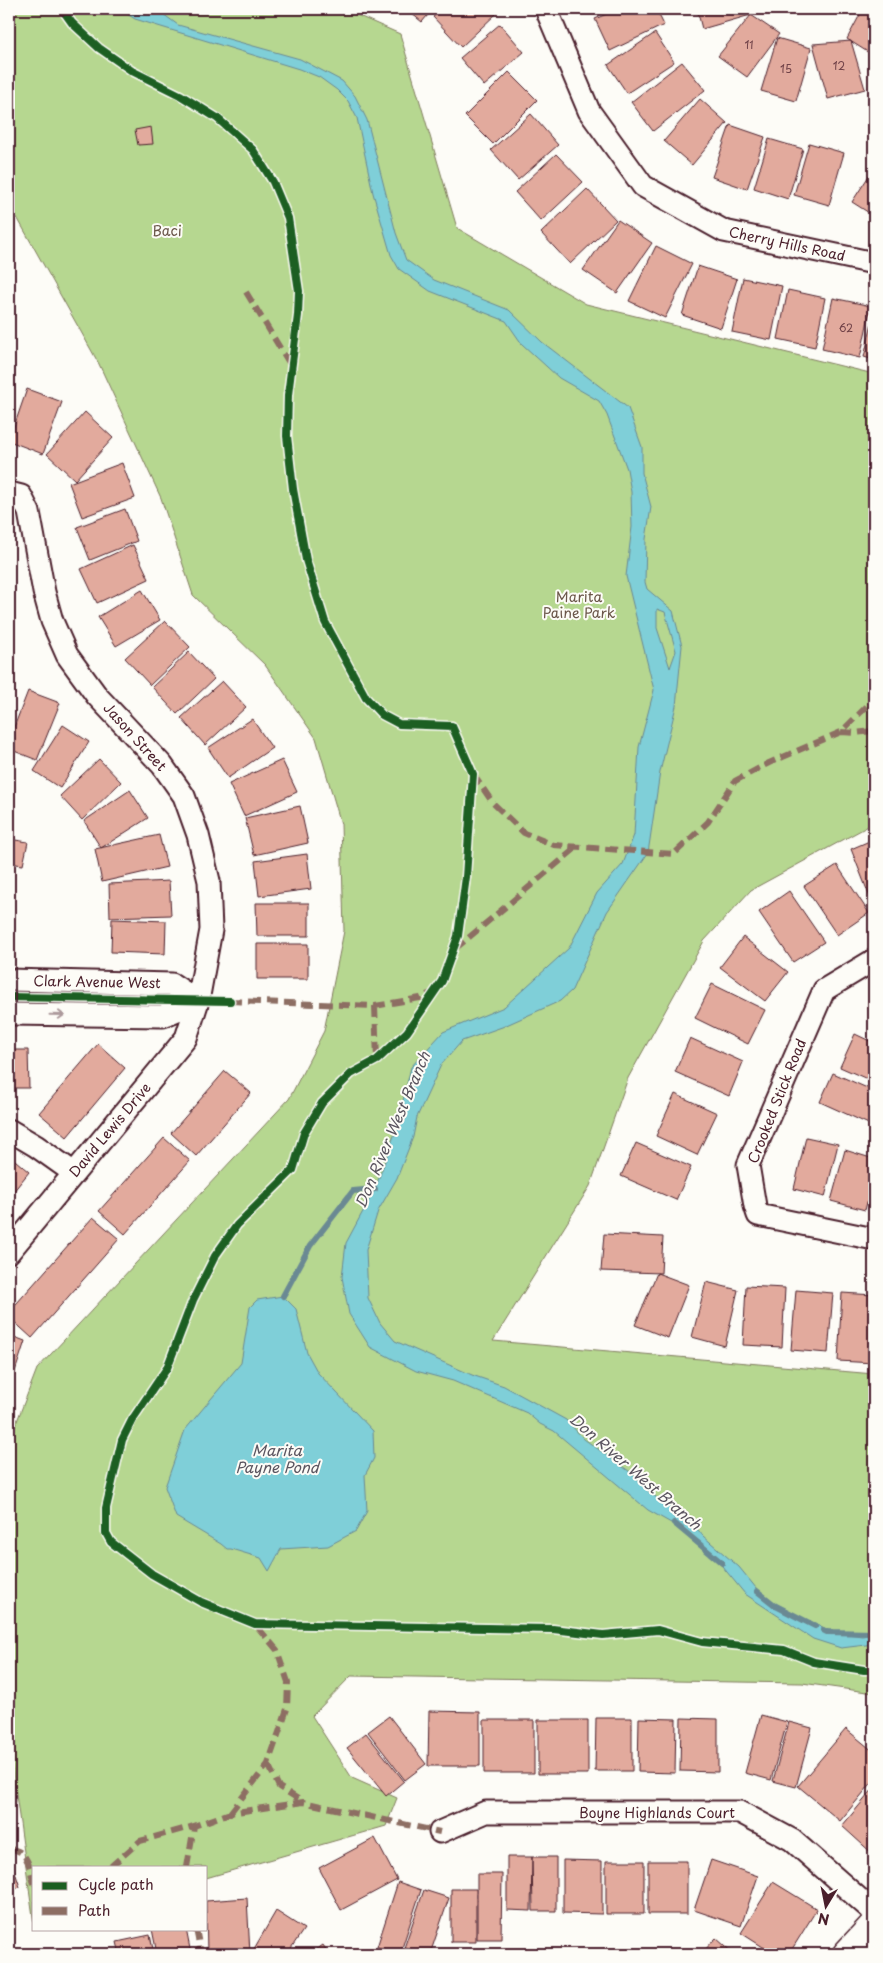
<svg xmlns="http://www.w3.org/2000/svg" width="883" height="1963" font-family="'Playpen Sans',sans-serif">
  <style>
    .green { fill: #b6d790; stroke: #807b5e }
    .water { fill: #7fcfd8; stroke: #6a8993; fill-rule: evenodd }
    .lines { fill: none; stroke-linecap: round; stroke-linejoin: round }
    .stream { stroke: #6a8993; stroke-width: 6 }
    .building { fill: #e2aa9d; stroke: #4a1f2b }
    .street-casing { stroke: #4a1f2b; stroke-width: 25 }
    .secondary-casing { stroke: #4a1f2b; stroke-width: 31 }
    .street { stroke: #fdfcf7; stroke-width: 21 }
    .secondary { stroke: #fdfcf7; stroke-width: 28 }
    .quiet { stroke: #8d6e63; stroke-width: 6; stroke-dasharray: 12 6; stroke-linecap: butt }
    .cycleway-casing { stroke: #fdfcf7; stroke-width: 11 }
    .cycleway { stroke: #1b5e20; stroke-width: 8 }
    .oneway { stroke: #ac999b }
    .labels { text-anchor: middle; stroke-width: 4; stroke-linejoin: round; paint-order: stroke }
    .number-label { font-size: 11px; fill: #704248 }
    .park-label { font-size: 14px; fill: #6a5649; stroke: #fdfcf7 }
    .street-label { font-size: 14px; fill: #4a1f2b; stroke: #fdfcf7 }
    .water-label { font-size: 15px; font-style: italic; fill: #5a545f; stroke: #fdfcf7 }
  </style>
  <rect width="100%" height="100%" fill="#fdfcf7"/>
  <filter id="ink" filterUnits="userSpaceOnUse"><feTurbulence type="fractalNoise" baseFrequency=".02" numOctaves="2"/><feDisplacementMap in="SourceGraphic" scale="10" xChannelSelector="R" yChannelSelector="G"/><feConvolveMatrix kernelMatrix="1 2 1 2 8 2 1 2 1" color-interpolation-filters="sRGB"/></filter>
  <g filter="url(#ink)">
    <!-- green -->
    <path class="green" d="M9 9H343L400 34 457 228 586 304 874 374V823L751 890 704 941 628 1078 590 1186 493 1341 874 1374V1693L802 1683 351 1676 312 1716 352 1778 397 1798 386 1826 206 1878V1867H34V1924L10 1751 9 1442 37 1369 289 1099 324 1031 344 931 341 824 316 738 265 665 193 595 161 498 99 364 14 212 9 208Z"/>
    <!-- water -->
    <path class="water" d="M119 9H159L163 14 178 25 300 59 342 81 355 96 367 120 396 233 406 260 434 280 509 310 542 342 628 408 642 447V473L651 507 646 539 645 582 647 589 673 611 682 646 676 706 660 772 648 853 607 912 572 990 560 1001 502 1027 462 1041 441 1065 417 1117 413 1137 397 1178 378 1211 366 1250 368 1298 380 1323 395 1341 472 1375 504 1386 566 1420 584 1439 633 1474 650 1493 689 1519 703 1536 739 1567 765 1599 803 1621 815 1623 832 1632 862 1636 874 1634V1644L841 1648 813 1639 745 1594 713 1555 687 1532 648 1510 554 1431 540 1424 527 1413 453 1381 416 1371 370 1347 349 1314 342 1277 346 1243 375 1189 396 1130 411 1067 443 1032 504 1007 569 948 597 893 623 864 634 835 639 747 654 690 626 576 632 527 631 492 627 469 607 415 599 401 559 378 522 344 506 321 430 291 399 269 391 255 373 193 357 118 348 101 337 90 319 77 299 69 135 19ZM657 609 665 612 676 651 670 668 657 628Z
      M283 1296 296 1309 307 1353 318 1373 373 1431 374 1458 365 1475 367 1511 356 1531 328 1546 281 1549 269 1571 261 1558 231 1549H227L221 1544 176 1517 165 1487 185 1430 241 1363 250 1307 257 1300Z"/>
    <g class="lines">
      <!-- stream -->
      <path class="stream" d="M283 1296 310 1246 353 1191 375 1189
        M674 1523 722 1563
        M757 1591 776 1606 815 1626
        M823 1630 827 1632 874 1633"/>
    </g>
    <!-- building -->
    <path class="building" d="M406 9H433L422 22Z
      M442 9H493L497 13 461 47 433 17Z
      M618 9H656L664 25 610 51 595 19Z
      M697 9H752L754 14 702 29Z
      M863 9 874 15V56L847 39Z
      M751 15 779 34 747 77 718 56Z
      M500 24 524 52 484 86 460 58Z
      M655 33 674 62 627 93 608 65Z
      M777 38 811 48 796 101 761 91Z
      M851 41 865 89 828 99 813 44Z
      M682 62 705 90 653 131 631 102Z
      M509 72 537 100 493 144 465 116Z
      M700 99 727 123 692 165 664 141Z
      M531 114 558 145 518 180 491 150Z
      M730 125 765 137 747 189 712 177Z
      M151 127 153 144 138 145 135 130Z
      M769 139 803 149 788 199 754 188Z
      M809 143 844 153 829 205 794 195Z
      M556 154 583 182 541 221 515 192Z
      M874 168V216L852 202Z
      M587 189 616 220 570 264 541 233Z
      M618 220 652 243 617 293 583 270Z
      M656 246 692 264 665 318 629 301Z
      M698 266 737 279 721 328 682 315Z
      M743 278 782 286 771 340 732 332Z
      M788 290 825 298 815 347 778 339Z
      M833 298 871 306 860 358 822 349Z
      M874 314V360L864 357Z
      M27 389 62 402 43 454 9 441Z
      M85 412 113 438 75 480 47 454Z
      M122 463 135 498 82 517 69 483Z
      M125 509 137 541 90 560 77 527Z
      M133 545 149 579 97 603 81 569Z
      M142 590 160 620 116 646 98 617Z
      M165 621 190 647 150 685 125 658Z
      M189 652 214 679 177 714 152 687Z
      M222 681 246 707 205 745 181 718Z
      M28 691 60 703 37 760 9 749V740Z
      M252 719 272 748 228 778 208 748Z
      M63 725 89 742 60 788 34 771Z
      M99 759 121 782 82 820 60 796Z
      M282 760 297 792 244 816 229 784Z
      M130 790 148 818 101 848 84 821Z
      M300 806 308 843 254 855 245 818Z
      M159 835 167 867 102 882 95 849Z
      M9 839 28 842 23 865 9 863Z
      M874 839V904L873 905 851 849Z
      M307 854 311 889 259 896 255 861Z
      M837 865 869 913 837 935 804 886Z
      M169 881 171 915 110 917 109 884Z
      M789 891 824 942 793 962 759 912Z
      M256 903H309V936H257Z
      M112 919 166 921 165 954 111 952Z
      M743 937 788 972 765 1001 720 967Z
      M257 944H308V979H257Z
      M712 984 765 1010 748 1044 695 1018Z
      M855 1034 874 1043V1082L840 1067Z
      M690 1038 743 1062 729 1096 675 1072Z
      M98 1044 125 1068 67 1137 39 1113Z
      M9 1050H28L29 1088H9Z
      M225 1071 251 1093 196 1156 171 1133Z
      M833 1073 874 1091 873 1126 820 1102Z
      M675 1094 717 1113 697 1155 656 1136Z
      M806 1137 838 1144 825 1197 794 1189Z
      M164 1138 190 1161 125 1234 99 1211Z
      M636 1143 691 1167 676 1200 621 1176Z
      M845 1150 874 1159V1176L865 1210 831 1201Z
      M9 1155 29 1172 9 1197Z
      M93 1217 119 1239 32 1338 9 1317V1312Z
      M604 1234 663 1237 661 1273 601 1271Z
      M657 1273 689 1285 668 1338 635 1325Z
      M706 1282 738 1290 725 1346 692 1337Z
      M746 1286 785 1288 782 1347 743 1345Z
      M796 1290 833 1293 828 1353 791 1350Z
      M842 1293 874 1295V1363L838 1361Z
      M9 1335 25 1341 9 1390Z
      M429 1711 480 1712V1766H428Z
      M761 1715 787 1722 771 1780 745 1773Z
      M389 1716 426 1764 405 1780 368 1732Z
      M596 1718H632V1771H595Z
      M639 1718 676 1719 675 1773 638 1772Z
      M681 1718 718 1719V1772L680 1771Z
      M484 1720H534V1773H484Z
      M538 1720H588V1774H538Z
      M789 1722 812 1728 796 1787 773 1781Z
      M846 1729 874 1752V1780L840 1821 798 1786Z
      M366 1733 404 1781 386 1796 347 1748Z
      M874 1788V1855L842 1826Z
      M375 1838 397 1880 341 1910 319 1868Z
      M9 1854 20 1887 9 1891Z
      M507 1857H532L531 1911 507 1910Z
      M532 1857H556V1911H533Z
      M563 1860 602 1861V1914L563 1913Z
      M711 1860 758 1876 741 1926 694 1910Z
      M606 1861H644V1914H606Z
      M648 1861H687V1914H648Z
      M477 1874H502L501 1939H477Z
      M398 1882 421 1890 400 1954 377 1947Z
      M773 1882 817 1909 789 1954H774L741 1933Z
      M451 1889H476V1942H451Z
      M424 1890 449 1898 430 1954H423L404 1948Z
      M247 1898 250 1954H207L206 1901Z
      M276 1911 304 1929 287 1954H251Z
      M152 1929H186L191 1954H157Z
      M150 1935 154 1954H120L117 1942Z
      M716 1938 734 1954H701Z
      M323 1945 329 1954H310Z
      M115 1950 116 1954H97Z"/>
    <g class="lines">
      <!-- street casing -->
      <g class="street-casing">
        <path id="street" d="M546 9 589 111 643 186 724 231 874 263
          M9 493 21 496 29 512 44 592 52 621 67 655 97 696 162 765 184 796 198 835 209 881 211 930 198 1001 186 1038 9 1252
          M874 960 824 990 748 1165 755 1206 758 1215 874 1239
          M9 980 172 984 198 1001
          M9 1014 163 1016 198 1001
          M9 1130 36 1146 74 1173
          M440 1832 486 1812H740L792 1840 874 1912"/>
      </g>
      <!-- secondary casing -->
      <g class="secondary-casing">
        <path id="secondary" d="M847 1954 874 1925"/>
      </g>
      <!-- street -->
      <use href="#street" class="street"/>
      <!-- secondary -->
      <use href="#secondary" class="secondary"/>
      <!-- quiet -->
      <path class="quiet" d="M246 292 291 366
        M841 732 855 733 874 731
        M473 774 493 803 524 833 554 845 674 854 708 822 735 781 769 763 841 732 874 699
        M455 949 577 847
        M230 1001 375 1006 420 998 433 992
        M375 1006 377 1060
        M268 1764 279 1787 303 1802
        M230 1813 268 1764 287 1709 288 1682 277 1650 255 1624
        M9 1849C29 1850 29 1867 34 1884
        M110 1867 140 1841 194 1826 230 1813 303 1802 440 1832
        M187 1867 194 1826
        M196 1929 201 1954"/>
      <!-- cycleway casing -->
      <g class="cycleway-casing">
        <path id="cycleway" d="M62 9 72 23 99 48 132 71 180 95 217 118 253 150 273 182 288 218 299 291 298 315 288 395 287 436 293 489 306 560 325 622 366 698 382 715 399 724 452 726 473 774 466 877 458 936 442 981 407 1032 377 1060 351 1074 322 1103 304 1133 293 1170 237 1225 215 1256 193 1300 167 1368 132 1420 122 1440 106 1508V1533L111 1542 152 1574 201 1602 255 1624 553 1629 603 1635 658 1630 702 1642 784 1650 814 1662 864 1670H874
          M9 997 230 1001"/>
      </g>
      <!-- cycleway -->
      <use href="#cycleway" class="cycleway"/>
    </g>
    <!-- one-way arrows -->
    <defs><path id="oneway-shaft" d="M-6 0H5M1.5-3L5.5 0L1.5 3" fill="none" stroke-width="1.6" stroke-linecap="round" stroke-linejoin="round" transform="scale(1.25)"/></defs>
    <use class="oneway" href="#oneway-shaft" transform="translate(57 1015) rotate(1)"/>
  </g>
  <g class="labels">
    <!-- number labels -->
    <g class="number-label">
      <text x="749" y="49">11</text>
      <text x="839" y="70">12</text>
      <text x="786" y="73">15</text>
      <text x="846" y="332">62</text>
    </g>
    <!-- park labels -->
    <g class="park-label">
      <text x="167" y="236">Baci</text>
      <text x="579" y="602">Marita<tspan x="579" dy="16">Paine Park</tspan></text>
    </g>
    <!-- street labels -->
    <g class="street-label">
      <text transform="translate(787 244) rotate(12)" y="5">Cherry Hills Road</text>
      <text transform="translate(135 737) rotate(48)" y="5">Jason Street</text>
      <text transform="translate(97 982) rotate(1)" y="5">Clark Avenue West</text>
      <text transform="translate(777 1101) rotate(-68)" y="5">Crooked Stick Road</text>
      <text transform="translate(110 1130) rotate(-50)" y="5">David Lewis Drive</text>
      <text x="657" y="1818">Boyne Highlands Court</text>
    </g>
    <!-- water labels -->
    <g class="water-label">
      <text transform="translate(393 1130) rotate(-67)" y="5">Don River West Branch</text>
      <text x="277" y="1456">Marita<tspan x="277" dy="17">Payne Pond</tspan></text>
      <text transform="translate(635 1472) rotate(41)" y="5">Don River West Branch</text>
    </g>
  </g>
  <!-- margin -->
  <rect width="883" height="1963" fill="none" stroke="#fdfcf7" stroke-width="30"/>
  <rect x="15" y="15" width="853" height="1933" fill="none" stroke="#4a1f2b" stroke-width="2" filter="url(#ink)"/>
  <!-- legend -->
  <rect x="32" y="1866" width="175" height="65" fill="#fdfcf7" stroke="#b5a4a5"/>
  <rect x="42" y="1882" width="25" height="8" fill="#1b5e20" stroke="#b5a4a5"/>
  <text x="78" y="1890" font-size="15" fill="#4a1f2b">Cycle path</text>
  <rect x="42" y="1907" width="25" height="8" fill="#8d6e63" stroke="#b5a4a5"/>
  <text x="78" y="1916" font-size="15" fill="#4a1f2b">Path</text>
  <!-- north arrow -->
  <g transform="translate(826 1906) rotate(190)" stroke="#fdfcf7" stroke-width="4" paint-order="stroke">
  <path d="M0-4L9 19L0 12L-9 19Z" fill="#4a1f2b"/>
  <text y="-8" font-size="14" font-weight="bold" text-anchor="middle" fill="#4a1f2b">N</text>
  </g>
</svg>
